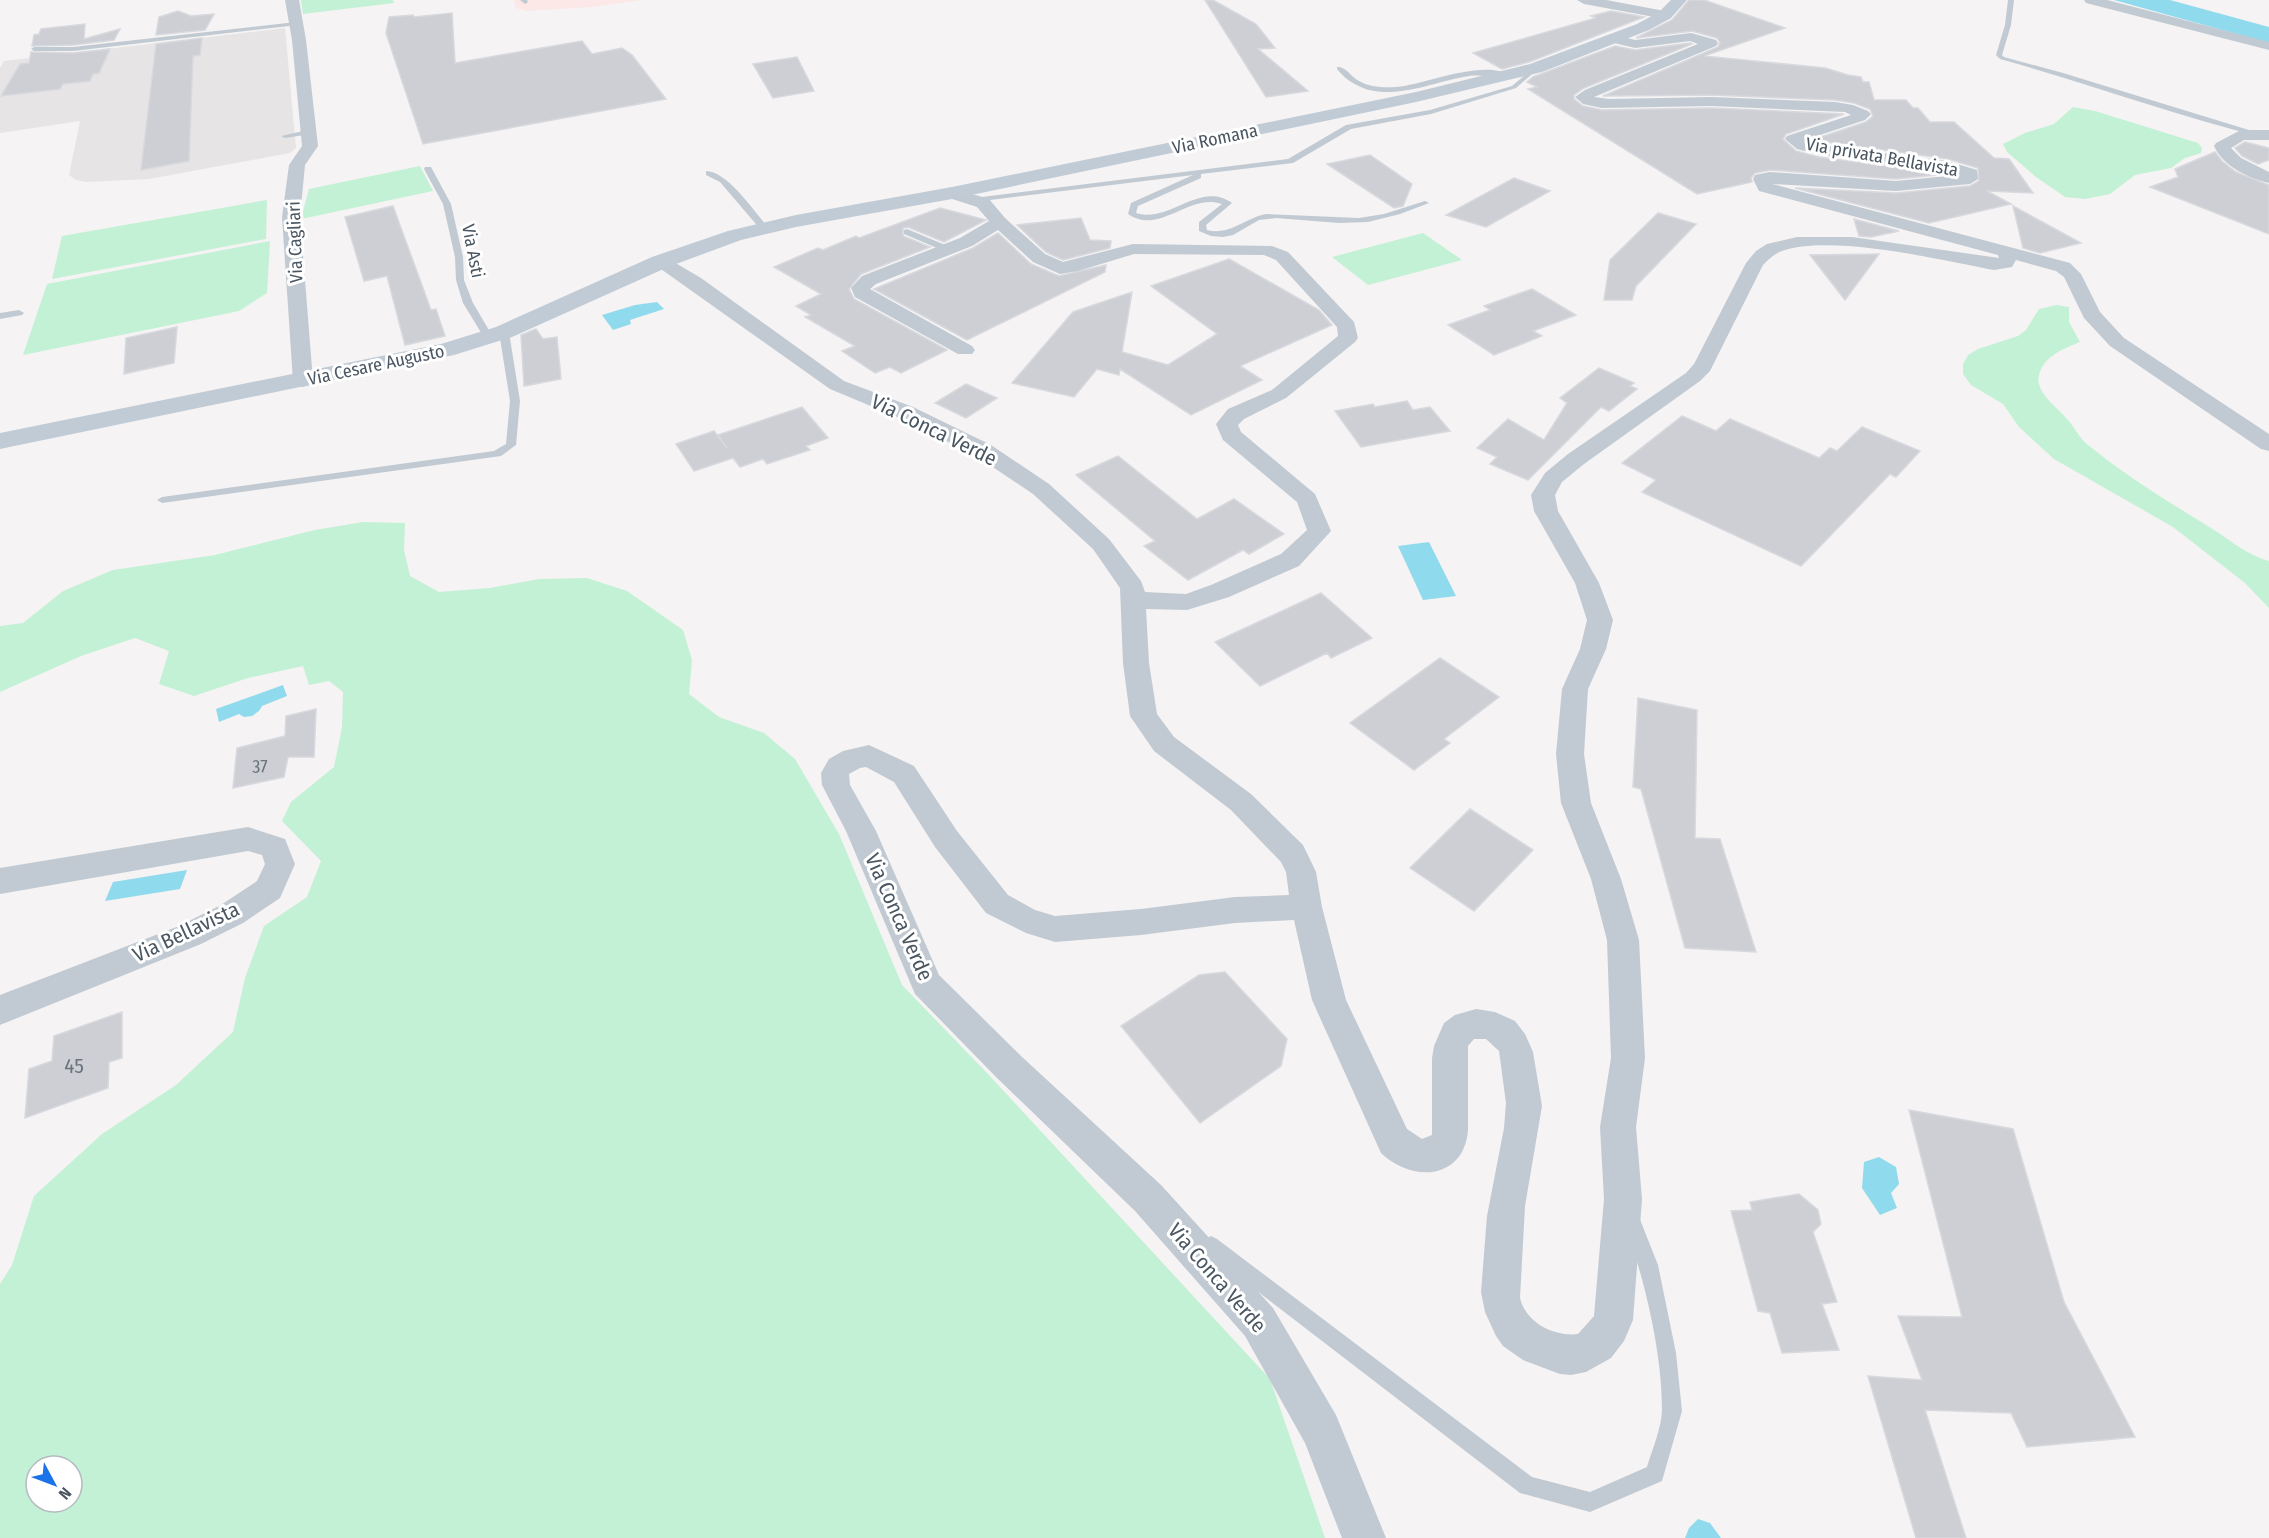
<svg xmlns="http://www.w3.org/2000/svg" width="2269" height="1538" font-family="'Fira Sans Condensed',sans-serif">
  <style>
    .education { fill: #e6e4e5 }
    .medical { fill: #fce8e6 }
    .green { fill: #c3f1d5; fill-rule: evenodd }
    .water { fill: #90daee }
    .building { fill: #cdcfd5; stroke: #d7d9de; stroke-width: 1.5 }
    .lines { fill: none; stroke-linecap: round; stroke-linejoin: round }
    .lane { fill: #c1cad2; fill-rule: evenodd }
    .street { fill: #c1cad2; fill-rule: evenodd }
    .secondary { fill: #c1cbd6; fill-rule: evenodd }
    .labels { text-anchor: middle; stroke-width: 6; stroke-linejoin: round; paint-order: stroke }
    .far-street-label { font-size: 18px; fill: #4a5661; stroke: #fff }
    .number-label { font-size: 18px; fill: #6b747e }
    .street-label { font-size: 21px; fill: #4a5661; stroke: #fff }
    .near-number-label { font-size: 21px; fill: #6b747e }
  </style>
  <rect width="100%" height="100%" fill="#f5f3f3"/>
  <!-- education -->
  <path class="education" d="M285 28 296 148 290 153 149 179 86 182 76 180 69 175 80 121 0 133V68L4 61Z"/>
  <!-- medical -->
  <path class="medical" d="M514 0H643L592 7 526 11 516 8Z"/>
  <!-- green -->
  <path class="green" d="M301 0H393L394 3 303 14Z
    M2073 107 2095 111 2198 143 2202 148 2201 153 2185 158 2171 168 2135 175 2110 194 2085 199 2065 197 2036 177 2007 152 2003 144 2025 133 2054 124Z
    M420 166 433 191 301 219 309 189Z
    M267 200 266 239 52 279 62 236Z
    M1423 233 1462 260 1368 285 1332 257Z
    M270 241 267 293 239 311 23 355 47 284Z
    M2056 305 2069 307V322L2080 342C2063 349 2044 356 2039 375 2034 392 2059 409 2068 420 2075 428 2080 439 2088 445 2127 477 2171 503 2214 530 2233 542 2247 555 2269 561V608L2245 583 2173 527 2054 459 2019 427 2003 404 1971 385 1963 374V364L1968 355 1978 349 2018 336 2026 330 2039 309Z
    M363 522 405 523 404 550 410 576 439 592 490 588 539 579 587 578 627 591 683 630 692 660 689 694 719 717 764 733 795 759 839 834 902 985 987 1073 1270 1379 1325 1538H0V1284L12 1265 34 1196 102 1134 176 1085 233 1032 245 978 264 926 307 897 321 861 282 821 291 802 334 767 342 728 343 692 329 681 309 685 303 666 248 678 194 696 159 684 169 651 135 638 81 656 0 692V626L23 623 63 591 113 570 215 555 315 530ZM36 1466H72V1502H36Z"/>
  <!-- water -->
  <path class="water" d="M2114 0H2170L2269 27V43Z
    M657 302 664 309 630 320 631 324 613 330 602 315 635 305Z
    M1429 542 1456 596 1423 600 1398 546Z
    M283 685 287 696 262 706 259 711 252 716 244 717 239 714 219 722 216 709Z
    M187 870 180 889 105 901 113 882Z
    M1879 1157 1896 1167 1899 1184 1891 1193 1897 1208 1880 1215 1862 1188 1864 1162Z
    M1698 1519 1710 1523 1721 1538H1685L1689 1528Z"/>
  <!-- building -->
  <path class="building" d="M1205 0H1213L1256 24 1275 48 1258 49 1308 91 1266 97Z
    M1689 0H1704L1785 28 1704 56 1825 68 1848 75 1861 77 1863 82H1869L1874 100H1906L1913 108H1918L1930 122H1954L1994 158 2009 159 2033 193 1987 191 2011 204 1929 223 1795 188 1896 193 1970 186 1979 181 1978 168 1948 159 1812 140 1866 122 1873 116 1870 109 1854 103 1835 100 1711 95 1603 96 1718 47 1720 42 1717 38 1692 31 1636 38 1672 20Z
    M178 11 191 16 214 14 205 30 156 35 159 17Z
    M1611 11 1644 17 1529 62 1502 69 1473 53 1596 18 1591 16Z
    M452 13 455 63 582 41 592 54 622 48 632 55 666 99 423 144 386 33 389 17 413 15 414 17Z
    M85 24 84 39 120 29 114 40 73 45 32 46 34 35 39 34 41 29Z
    M202 38 200 55 193 56 189 161 141 170 156 44Z
    M1690 43 1692 44 1584 88 1574 95V99L1583 106 1602 110 1711 108 1844 114 1786 134 1783 139 1796 151 1819 157 1947 174 1896 179 1770 170 1755 173 1751 178 1752 182 1697 194 1528 89 1537 87 1527 82 1533 77 1615 46 1635 50Z
    M110 49 99 73 93 74 90 81 63 84 60 89 1 96 20 64 29 63 31 52 73 53Z
    M797 57 814 91 773 98 753 64Z
    M2245 142 2269 148V160L2258 164 2242 156 2235 148Z
    M2215 152 2222 161 2236 172 2269 185V234L2150 187 2178 177 2175 169Z
    M1370 155 1412 184 1403 206 1394 208 1327 164Z
    M1514 178 1550 191 1486 227 1446 215Z
    M393 206 431 310 436 309 445 336 405 345 387 276 364 281 345 217Z
    M2013 206 2081 243 2040 253 2023 248Z
    M940 208 986 220 944 242 908 227 903 228V236L930 247 861 274 849 289 854 299 947 350 901 373 890 367 875 373 842 351 855 346 805 317 811 315 796 306 821 294 774 267 818 248 823 250 856 236 859 238Z
    M1658 213 1696 224 1636 286 1632 300H1604L1610 260Z
    M1081 218 1090 240 1111 241 1110 248 1063 260 1046 252 1017 225Z
    M1854 219 1899 231 1871 237 1859 236Z
    M998 233 1031 264 1059 276 1106 265 1105 272 967 340 874 289 973 248Z
    M1879 254 1845 300 1810 255Z
    M1229 259 1319 310 1332 325 1240 366 1262 380 1191 415 1120 369 1119 375 1097 369 1074 397 1012 383 1073 312 1132 292 1122 352 1168 365 1217 334 1151 286Z
    M1532 289 1576 315 1533 331 1542 336 1494 355 1448 325 1490 310 1484 306Z
    M177 327 174 363 124 374 126 338Z
    M536 329 543 339 557 337 561 379 524 386 521 335Z
    M1599 368 1634 383 1630 386 1637 389 1609 411 1601 407 1528 480 1490 464 1497 457 1477 448 1508 419 1544 440 1567 403 1560 398Z
    M966 384 997 398 966 418 935 403Z
    M1407 401 1413 410 1430 407 1450 431 1361 447 1335 411 1373 404 1375 407Z
    M802 407 828 438 806 446 810 450 767 464 763 459 740 467 733 458 694 471 676 444 714 431 727 448 718 435Z
    M1682 416 1716 431 1730 419 1819 458 1830 448 1837 451 1862 427 1920 451 1896 477 1890 474 1801 566 1642 492 1656 480 1622 463Z
    M1118 456 1197 519 1234 499 1284 534 1249 554 1243 550 1188 580 1144 546 1155 541 1076 475Z
    M1321 593 1372 638 1331 658 1327 653 1260 686 1215 642Z
    M1440 658 1499 697 1444 739 1450 743 1414 770 1350 723Z
    M1638 698 1697 710 1695 838 1720 839 1756 952 1685 948 1641 789 1633 787Z
    M316 709 314 757H288L284 777 233 788 237 748 285 736 286 716Z
    M1470 809 1533 850 1474 911 1410 868Z
    M1225 972 1287 1039 1281 1066 1200 1123 1121 1026 1199 975Z
    M122 1012V1058L109 1062 108 1088 25 1118 29 1069 52 1061 54 1036Z
    M1909 1110 2013 1129 2064 1302 2135 1437 2027 1447 2011 1413 1925 1410 1966 1538H1916L1868 1376 1922 1380 1898 1316 1962 1317Z
    M1799 1194 1818 1210 1821 1224 1813 1232 1837 1302 1822 1304 1839 1350 1782 1353 1770 1313 1758 1311 1731 1211 1752 1210 1750 1202Z"/>
  <g class="lines">
    <!-- lane -->
    <path class="lane" d="M520 0H527L528 2 525 4Z
      M2008 0H2014L2011 25 2002 55 2004 57 2063 73 2262 134 2258 136C2171 114 2086 83 2000 59L1996 55 2005 25Z
      M296 22 298 25 73 51H34L31 49 34 47H73Z
      M1536 66 1538 69 1516 88 1431 114 1351 129 1293 163 1201 174V178L1138 206 1136 213C1169 224 1200 180 1232 203L1206 225 1207 230C1229 236 1245 218 1266 214L1359 218 1384 214 1425 201 1429 203 1400 214 1368 222 1339 223 1276 218 1259 220 1233 235 1223 237 1211 236 1199 231V222L1222 204C1190 192 1159 236 1128 214L1131 203 1193 175 974 202 970 200 974 198 1288 159 1346 125 1430 110 1512 86Z
      M1337 67C1346 66 1351 77 1359 81 1369 87 1384 88 1396 87 1428 84 1481 59 1510 75 1503 79 1480 74 1469 76 1435 81 1388 104 1355 84 1348 81 1342 75 1337 69Z
      M308 130 312 132 311 134 285 138 281 136Z
      M425 167H431L451 204 463 257 464 280 473 303 493 337 491 339H485L463 303 456 280 455 257 443 204 424 169Z
      M706 171C727 171 754 211 767 226V230H761L720 182 706 175Z
      M907 229 950 247 951 249 944 251 904 234V230Z
      M19 310 24 313 22 315 0 319V313Z
      M504 329 509 332 520 401 516 445 501 456 162 503 157 500 162 497 494 451 506 444 510 401 499 332Z
      M1633 1214 1639 1217 1658 1265 1676 1353 1682 1411 1662 1481 1590 1512 1520 1493 1205 1251 1202 1245 1205 1239 1211 1236 1217 1239 1532 1477 1590 1492 1647 1467C1652 1450 1662 1427 1662 1409 1662 1352 1644 1276 1624 1223L1627 1217Z"/>
    <!-- street -->
    <path class="street" d="M285 0H299L306 40 318 146 305 165 300 217 313 381 310 385 303 387 296 385 293 381 282 217 289 165 302 146 292 40Z
      M1577 0H1606L1665 11 1672 15 1665 19 1584 4Z
      M2084 0H2107L2269 42V50L2086 3Z
      M1691 33 1716 40 1718 43 1716 46 1594 97 1609 99 1711 97 1835 102 1853 105 1868 111 1871 114 1865 120 1805 140 1820 145 1947 161 1977 170 1978 179 1970 184 1896 191 1772 184 2070 263 2081 274 2100 312 2124 338 2269 434V451L2261 449 2110 346 2084 318 2064 277 2056 271 2016 260 2012 267 1994 270C1940 260 1833 234 1782 251 1774 254 1769 259 1763 265L1710 371 1700 381 1584 464 1562 482 1555 495 1558 511 1599 583 1613 620 1606 649 1588 689 1584 754 1591 803 1621 879 1639 940 1645 1058 1636 1127 1642 1199 1633 1320 1624 1341 1611 1358 1586 1372 1571 1375 1560 1374 1523 1360 1503 1346 1496 1336 1485 1312 1481 1292 1487 1216 1504 1128 1506 1103 1499 1051 1486 1039H1474L1468 1046V1130C1464 1180 1412 1183 1381 1153L1312 1000 1294 920 1235 923 1141 935 1055 942 1026 933 986 913 935 847 894 782 866 767 860 768 849 774 850 785 876 831 939 975 1021 1056 1161 1185 1273 1308 1336 1415 1386 1538H1342L1305 1443 1245 1336 1135 1211 997 1078 915 994 846 831 822 785 821 773 829 759 843 751 869 745 914 766 957 831 1008 895 1035 910 1055 916 1141 909 1235 897 1289 895 1286 872 1281 862 1231 810 1154 751 1130 716 1123 663 1120 588 1093 549 1033 494 975 455 897 417 830 389 651 262 653 258H667L701 278 844 381 913 407 991 445 1049 484 1109 539 1141 581 1145 592 1186 594 1211 585 1281 554 1307 530 1297 502 1223 440 1216 424 1228 409 1272 390 1338 336 1337 327 1276 260 1264 255 1134 254 1078 271 1060 274 1033 262 998 230 972 246 876 284 870 289 972 346 975 350 972 354H958L855 297 851 288 862 276 960 238 989 221 977 207 946 197 943 193 946 189 952 188 989 199 1005 218 1045 254 1063 262 1133 244 1272 246 1288 252 1354 322 1358 338 1355 342 1286 398 1244 419 1238 425 1241 432 1315 494 1331 531 1299 566 1229 597 1187 610 1146 609 1149 663 1157 714 1174 737 1251 794 1303 845 1316 872 1322 907 1346 1000 1407 1129 1422 1139 1432 1135V1058L1434 1046 1444 1023 1455 1015 1476 1009 1495 1012 1515 1021 1525 1034 1533 1052 1542 1106 1525 1206 1520 1298C1526 1323 1554 1337 1578 1334L1594 1316 1604 1199 1600 1127 1611 1058 1607 940 1591 879 1561 803 1556 754 1562 689 1580 649 1587 620 1575 583 1534 511 1531 495 1545 473 1568 454 1686 373 1694 364 1746 263 1756 251 1767 244 1797 237H1852L1999 258 1998 255 1759 191 1753 179 1755 175 1770 172 1896 181 1958 175 1945 171 1820 155 1797 149 1785 139 1787 136 1851 115 1845 112 1711 106 1602 108 1583 104 1575 97 1585 90 1698 44 1690 41 1635 48 1610 42 1608 39 1610 36 1615 35 1635 40Z
      M2241 130H2269V140H2244L2231 148 2241 158 2269 172V183C2248 178 2223 166 2214 146L2216 143Z
      M248 827 285 839 295 864 280 898 243 923 201 944 0 1025V995L179 926 221 905 257 881 265 864 262 855 248 851 0 894V868Z"/>
    <!-- secondary -->
    <path class="secondary" d="M1671 0H1687L1671 18 1649 30 1542 72 1416 102 952 199 796 227 741 240 668 267 512 337 454 355 0 449V433L441 344 496 327 652 257 728 231 796 215 952 187 1416 92 1530 64 1637 24 1659 12Z"/>
  </g>
  <g class="labels">
    <!-- far-street labels -->
    <g class="far-street-label">
      <text transform="translate(1215 139) rotate(-12)" y="6">Via Romana</text>
      <text transform="translate(1882 157) rotate(10)" y="6">Via privata Bellavista</text>
      <text transform="translate(295 242) rotate(-92)" y="6">Via Cagliari</text>
      <text transform="translate(473 251) rotate(79)" y="6">Via Asti</text>
      <text transform="translate(376 365) rotate(-12)" y="6">Via Cesare Augusto</text>
    </g>
    <!-- number labels -->
    <g class="number-label">
      <text x="260" y="773">37</text>
    </g>
    <!-- street labels -->
    <g class="street-label">
      <text transform="translate(934 430) rotate(26)" y="7">Via Conca Verde</text>
      <text transform="translate(899 917) rotate(66)" y="7">Via Conca Verde</text>
      <text transform="translate(186 932) rotate(-25)" y="7">Via Bellavista</text>
      <text transform="translate(1217 1278) rotate(49)" y="7">Via Conca Verde</text>
    </g>
    <!-- near-number labels -->
    <g class="near-number-label">
      <text x="74" y="1073">45</text>
    </g>
  </g>
  <!-- north arrow -->
  <g transform="translate(54 1484) rotate(131)"><circle r="28" fill="#ffffff" stroke="#b7bbc0" stroke-width="1.5"/>
  <path d="M0-4.5L10 22L0 15L-10 22Z" fill="#1a73e8"/>
  <text y="-9" font-size="16" font-weight="bold" text-anchor="middle" fill="#4a5661">N</text>
  </g>
</svg>
